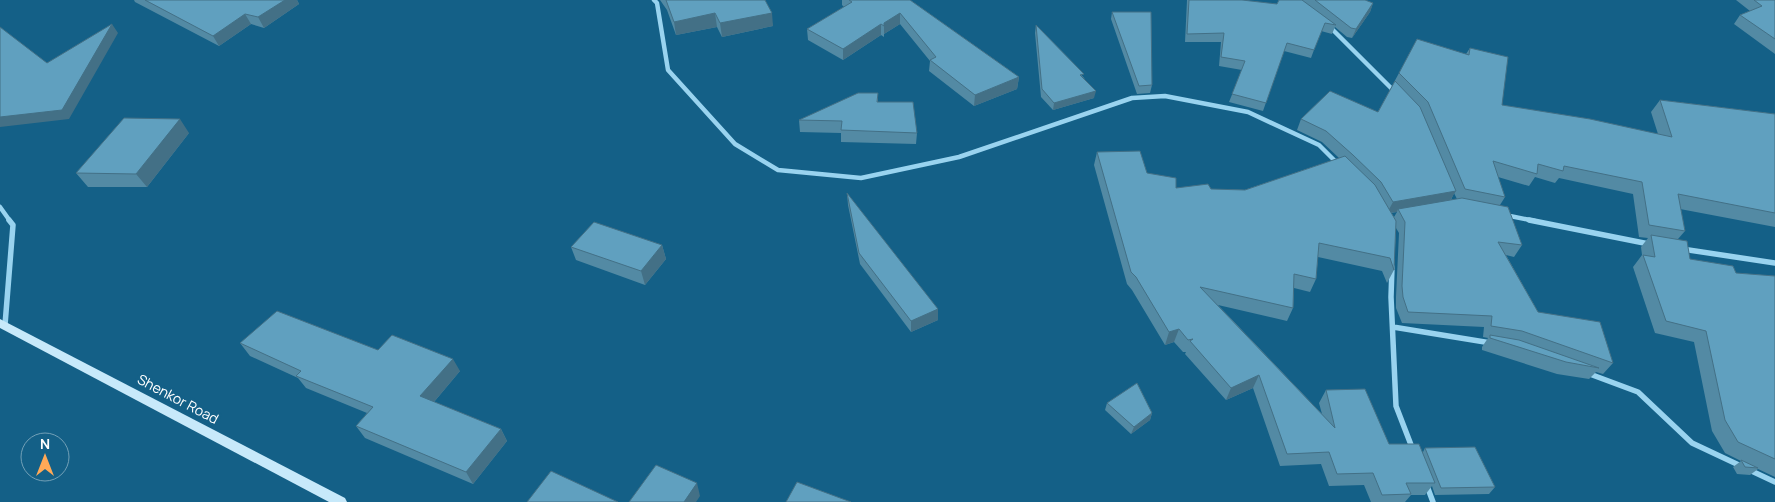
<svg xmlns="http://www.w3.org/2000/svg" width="1775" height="502" font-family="Manrope,sans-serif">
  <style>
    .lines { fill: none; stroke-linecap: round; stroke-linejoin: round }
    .minor-far1 { stroke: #99d3ef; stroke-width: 4.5 }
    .minor { stroke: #99d3ef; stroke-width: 5.5 }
    .secondary { fill: #c7e9fa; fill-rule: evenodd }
    .wall { fill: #538aa4; fill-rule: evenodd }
    .shaded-wall { fill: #437086 }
    .building { fill: #60a0bf; stroke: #437086 }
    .labels { text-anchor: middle; stroke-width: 5; stroke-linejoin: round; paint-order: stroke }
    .street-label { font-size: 14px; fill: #fff; stroke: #146087 }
  </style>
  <rect width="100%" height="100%" fill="#146087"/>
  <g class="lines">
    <!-- minor-far1 -->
    <path class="minor-far1" d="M654 0 657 3 668 70 735 144 778 170 861 178 959 157 1132 98 1165 96 1248 112 1319 145 1338 164
      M1329 26 1396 93
      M0 207 10 221
      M1505 215 1535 221"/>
    <!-- minor -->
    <path class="minor" d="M1529 220 1649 244
      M1682 249 1775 263
      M1392 267 1391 297 1396 406 1413 450
      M5 325 13 225 9 220
      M1393 327 1491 343
      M1587 373 1638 392 1692 443 1775 482
      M1427 486 1433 502"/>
    <!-- secondary -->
    <path class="secondary" d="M0 319 345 498 347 502H329L0 328Z"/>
  </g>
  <!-- wall -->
  <path class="wall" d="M134 0H297L299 4 264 28 251 24 219 46 135 2Z
    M660 0H765L773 26 722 37 717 27 676 35 667 10Z
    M842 0H910L1019 77 1017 89 974 106 929 71 930 61 900 24 884 34V37L881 35 843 60 808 40 807 29 844 7 842 5Z
    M1187 0H1242L1277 4 1279 0H1365L1373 3 1370 12 1352 38 1347 37 1335 27 1332 34 1321 31 1311 58 1284 51 1263 111 1229 102 1242 70 1219 66 1221 42H1185Z
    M1736 0H1775V54L1734 24 1740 15 1750 11Z
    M1112 12 1152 85 1150 93 1137 94 1111 19Z
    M1036 25 1084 78 1094 98 1053 110 1041 97 1035 33Z
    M1470 48 1502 105 1658 134 1651 112 1660 100 1775 114V227L1680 209 1685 231 1678 239 1690 259 1736 273 1775 276V477L1758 469 1750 475 1737 474 1733 467 1741 461 1725 453 1712 431 1694 342 1655 333 1633 267 1642 255 1641 247 1648 238 1639 237 1633 194 1559 178 1555 183 1535 177 1529 186 1498 177 1505 197 1500 205 1522 245 1514 257 1506 255 1538 312 1613 363 1603 374 1596 372 1589 379 1557 374 1482 350V347L1488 338 1483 337 1484 327 1402 323 1396 308V297L1399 233 1396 228 1394 270 1387 283 1382 271 1318 257 1316 279 1310 292 1294 288 1293 308 1287 321 1218 305 1322 414 1319 403 1326 390 1389 444 1423 452 1425 448 1495 487 1489 494 1435 495 1432 486 1425 495H1411L1405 502H1371L1364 485 1329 486 1321 464 1280 466 1253 388 1226 400 1185 354 1186 352H1183L1174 342 1165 345 1132 290 1127 284 1094 165 1097 152 1147 173 1176 188 1245 190 1339 158 1322 142 1297 130 1301 119 1378 112 1399 73 1466 54ZM1454 193 1457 199 1451 200ZM1397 212 1394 217 1391 213Z
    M878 93V102L917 133 916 144 841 142V133L800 132 799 120Z
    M189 133 147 187H88L76 173Z
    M847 193 938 320 911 332 860 264 848 205Z
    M662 245 666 259 645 285 576 260 571 247Z
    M240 343 378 350 460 371 434 402 501 429 507 441 473 484 365 438 356 426 367 413 306 388 298 378 250 356Z
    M1107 403 1152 413 1150 420 1131 434 1105 410Z"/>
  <!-- shaded-wall -->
  <path class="shaded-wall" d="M285 0H297L299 4 264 28 258 17Z
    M1373 3 1370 12 1352 38 1356 29Z
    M715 13 717 27 676 35 674 22Z
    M772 13 773 26 722 37 720 23Z
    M900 13V24L884 34V37V23Z
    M245 14 251 24 219 46 213 36Z
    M112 24 118 33 69 119 0 127V117Z
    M881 24V35L843 60V49Z
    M1019 77 1017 89 974 106 975 95Z
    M1096 91 1094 98 1053 110 1054 103Z
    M180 119 189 133 147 187 136 174Z
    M1456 191 1449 202 1398 209 1397 212 1387 213 1393 202Z
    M662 245 666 259 645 285 641 271Z
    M938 309V320L911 332V321Z
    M1179 329 1174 342 1165 345 1169 332Z
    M453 359 460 371 428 409 420 396Z
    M1259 375 1253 388 1226 400 1231 388Z
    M1152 413 1150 420 1131 434 1134 427Z
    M501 429 507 441 473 484 466 472Z
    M697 483 700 496 696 502H684Z"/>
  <!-- building -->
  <path class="building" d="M145 0H285L258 17 245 14 213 36Z
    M666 0H765L772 13 720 23 715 13 674 22Z
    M849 0H910L1019 77 975 95 930 60 936 57 900 13 884 23V26L881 24 843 49 807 29 852 2Z
    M1189 0H1242L1277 4 1279 0H1302L1336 25 1325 23 1314 50 1287 43 1266 103 1232 94 1245 61 1221 57 1224 33 1187 34Z
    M1315 0H1365L1373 3 1356 29 1351 28Z
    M1754 0H1775V39L1740 15 1762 6Z
    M1112 12H1151L1152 85 1139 86Z
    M112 24 62 110 0 117V27L47 63Z
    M1036 25 1084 74 1080 75 1096 91 1054 103 1042 89Z
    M1417 39 1469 55 1470 48 1508 57 1502 105 1590 119 1672 137 1660 100 1775 114V213L1678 194 1685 231 1649 225 1642 182 1564 166 1563 171 1538 164 1537 174 1493 161 1505 197 1465 189 1428 102 1399 73Z
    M1395 81 1420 107 1456 191 1393 202 1381 182 1353 155 1326 131 1301 119 1330 91 1378 112Z
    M858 93H878L877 102H913L917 133 841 130 842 121 799 120Z
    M124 118 180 119 136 174 76 173Z
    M1140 151 1147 173 1176 178V188L1208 184 1211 189 1245 190 1345 156 1375 185 1396 221 1394 270 1390 258 1319 243 1316 279 1294 274 1293 308 1200 287 1335 428 1326 390 1365 389 1389 444H1419L1435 483H1406L1411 494 1382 495 1373 473 1337 474 1329 452 1287 454 1259 375 1231 388 1190 341 1193 339 1188 340 1179 329 1169 332 1136 277 1131 272 1097 152Z
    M847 193 938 309 911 321 859 253Z
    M1462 198 1508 207 1522 245 1498 242 1538 312 1600 322 1613 363 1522 331 1491 326 1492 316 1408 312 1403 297 1402 286 1405 222 1398 209Z
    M594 222 662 245 641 271 571 247Z
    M1651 235 1687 241 1690 259 1733 266 1736 273 1775 276V459L1738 442 1725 420 1706 331 1666 321 1643 255 1655 257Z
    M277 311 378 350 392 335 453 359 420 396 501 429 466 472 356 426 373 407 296 376 301 371 240 343Z
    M1490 335 1519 340 1599 368 1566 362 1490 338Z
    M1137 383 1152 413 1134 427 1107 403Z
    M1475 447 1495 487 1441 488 1425 448Z
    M1741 460 1758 468 1745 467Z
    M656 465 697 483 684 502H629Z
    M551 471 618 502H527Z
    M797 482 851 502H786Z"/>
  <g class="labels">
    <!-- street labels -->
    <g class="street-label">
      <text transform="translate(178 399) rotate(28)" y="5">Shenkor Road</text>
    </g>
  </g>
  <!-- north arrow -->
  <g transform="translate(45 457)"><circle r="24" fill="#146087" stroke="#72a0b7"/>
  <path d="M0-4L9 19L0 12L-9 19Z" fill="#ffa957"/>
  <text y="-8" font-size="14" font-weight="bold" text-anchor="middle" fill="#ffffff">N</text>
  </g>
</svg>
